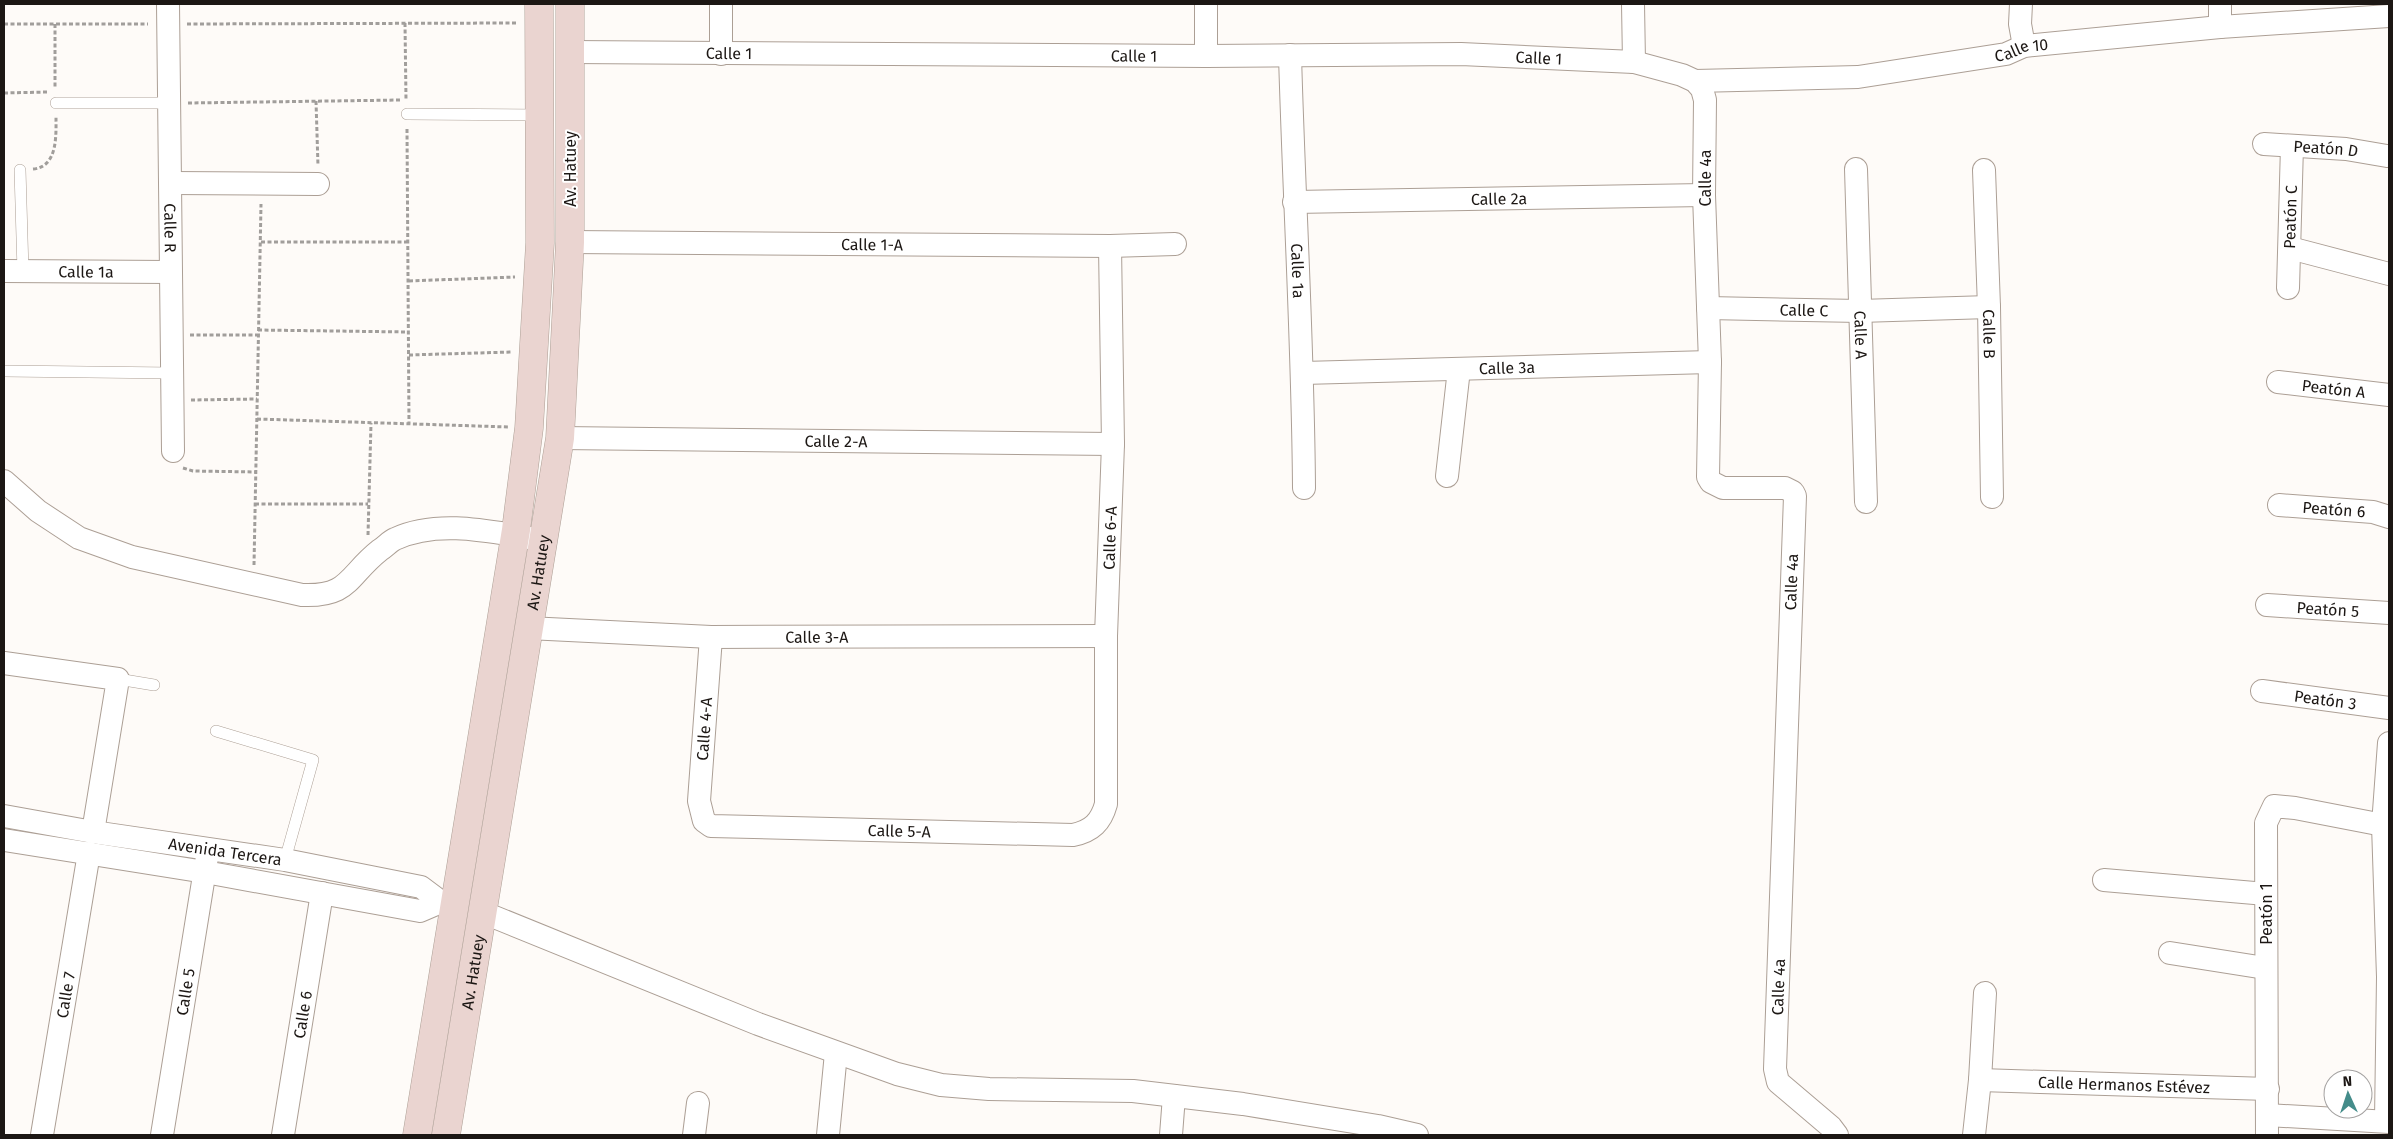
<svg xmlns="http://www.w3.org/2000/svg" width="2393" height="1139" font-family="'Fira Sans',sans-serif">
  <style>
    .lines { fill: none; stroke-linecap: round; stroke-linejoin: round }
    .service-casing { stroke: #ac9f95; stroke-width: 12 }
    .minor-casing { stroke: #ac9f95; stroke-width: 24 }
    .secondary-casing { stroke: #ac9f95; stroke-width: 29 }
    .path { stroke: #a19e9b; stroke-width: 3; stroke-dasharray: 4 2.5; stroke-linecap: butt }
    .service { stroke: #fff; stroke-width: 11 }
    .minor { stroke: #fff; stroke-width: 22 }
    .secondary { stroke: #ead4d0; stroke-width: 28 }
    .labels { text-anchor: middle; stroke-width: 4; stroke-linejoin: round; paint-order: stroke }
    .street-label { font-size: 16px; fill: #1c1714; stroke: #fff }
  </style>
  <rect width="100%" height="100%" fill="#fefbf8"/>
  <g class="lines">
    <!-- service casing -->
    <g class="service-casing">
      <path id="service" d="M56 103H169
        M407 114 540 115
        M20 170 23 271
        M4 371 172 373
        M118 679 154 685
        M216 731 313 760 285 860"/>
    </g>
    <!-- minor casing -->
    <g class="minor-casing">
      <g id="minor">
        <path id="s1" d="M168 4 173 451"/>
        <path d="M721 4V54"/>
        <path d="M1633 4 1634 62"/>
        <path d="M2021 4 2020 24 2024 46"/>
        <path d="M2220 27V4"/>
        <path id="s2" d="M570 52 1206 56 1461 54 1634 62 1682 75 1695 81 1702 89 1705 100 1704 195 1710 362 1708 477 1711 482 1723 488H1785L1793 492 1795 496 1775 1069 1778 1082 1831 1127 1837 1135"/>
        <path id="s3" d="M1290 55C1294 199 1303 343 1304 488"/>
        <path d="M1206 56V4"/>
        <path id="s4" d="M1695 81 1858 77 2006 54 2024 46 2220 27 2389 16"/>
        <path id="s5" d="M2264 144 2346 149 2387 156"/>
        <path id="s6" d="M1856 169 1866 502"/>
        <path id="s7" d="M1984 170 1989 307 1992 497"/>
        <path d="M171 183 318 184"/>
        <path id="s8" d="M1294 202 1704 195"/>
        <path id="s9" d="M570 242 1110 246 1175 244"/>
        <path d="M2290 248 2389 274"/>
        <path id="s10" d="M4 271 170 272"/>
        <path id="s11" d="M2288 288 2292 146"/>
        <path id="s12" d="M1708 308 1860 311 1989 307"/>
        <path id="s13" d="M1303 373 1710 362"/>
        <path id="s14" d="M2278 382 2389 395"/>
        <path id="s15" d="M560 438 1113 444"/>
        <path d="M1447 476 1459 369"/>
        <path d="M4 481 38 511 79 538 132 557 302 595C350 597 347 576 380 550 385 547 390 541 395 539 440 518 496 533 542 540"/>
        <path id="s16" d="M2279 505 2373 512 2389 517"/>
        <path id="s17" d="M2267 605 2389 613"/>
        <path id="s18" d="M528 628 711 637 1106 636"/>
        <path id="s19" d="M711 637 699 801 704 821 711 826 1073 835C1092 831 1101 822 1106 804V636L1113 444 1110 246"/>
        <path d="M4 663 118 679 93 832"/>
        <path id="s20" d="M2262 691 2389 708"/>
        <path id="s21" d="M4 816 93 832 285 860 421 887 441 902 454 906"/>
        <path d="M4 840 205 872 420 911 441 902"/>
        <path d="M2104 880 2266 894"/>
        <path d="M482 912 758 1024 897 1074 941 1085 989 1089 1133 1091 1243 1104 1378 1126 1417 1135"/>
        <path d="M2170 953 2265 968"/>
        <path id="s22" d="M1980 1080 2268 1089"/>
        <path d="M2267 1115 2389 1122"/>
        <path d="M2386 1121 2388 977 2383 825 2389 743"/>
        <path id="s23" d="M42 1135 89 853"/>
        <path id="s24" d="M162 1135 207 857"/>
        <path id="s25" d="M283 1135 322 893"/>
        <path d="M694 1135 698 1103"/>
        <path d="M828 1135 836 1053"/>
        <path d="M1171 1135 1174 1096"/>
        <path d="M1974 1135 1980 1080 1985 993"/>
        <path d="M2267 1135 2266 823 2274 806 2295 808 2383 825"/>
      </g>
    </g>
    <!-- secondary casing -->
    <g class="secondary-casing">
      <g id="secondary">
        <path d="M417 1135 516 530 529 428 540 243 539 4"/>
        <path id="s26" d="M446 1135 560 438 570 242V4"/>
      </g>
    </g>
    <!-- path -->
    <path class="path" d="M405 23 406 100
      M4 24H148
      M55 24V88
      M187 24 518 23
      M4 93 47 92
      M316 101 318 166
      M188 103 401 100
      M407 129 409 424
      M33 169C58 167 56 135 56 117
      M261 242H409
      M409 281 515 277
      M258 330 409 332
      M190 335H258
      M409 355 511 352
      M191 400 257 399
      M257 419 509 427
      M183 468 193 471 256 472
      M255 504H368
      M368 535 371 423
      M254 565 261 204"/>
    <!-- service -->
    <use href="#service" class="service"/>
    <!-- minor -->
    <use href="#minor" class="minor"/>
    <!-- secondary -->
    <use href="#secondary" class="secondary"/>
  </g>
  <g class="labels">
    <!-- street labels -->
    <g class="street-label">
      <text dy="6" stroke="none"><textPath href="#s4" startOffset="329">Calle 10</textPath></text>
      <text dy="6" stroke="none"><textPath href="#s2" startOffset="159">Calle 1</textPath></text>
      <text dy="6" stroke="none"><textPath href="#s2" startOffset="564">Calle 1</textPath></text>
      <text dy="6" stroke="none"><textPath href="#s2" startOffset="969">Calle 1</textPath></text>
      <text dy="6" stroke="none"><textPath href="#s5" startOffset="62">Peatón D</textPath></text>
      <text transform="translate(570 169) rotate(-90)" y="6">Av. Hatuey</text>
      <text transform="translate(1705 178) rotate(-90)" y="6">Calle 4a</text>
      <text dy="6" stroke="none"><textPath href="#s8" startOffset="205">Calle 2a</textPath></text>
      <text dy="6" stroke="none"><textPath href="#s11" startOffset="71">Peatón C</textPath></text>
      <text dy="6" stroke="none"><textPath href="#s1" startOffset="224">Calle R</textPath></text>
      <text dy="6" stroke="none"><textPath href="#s9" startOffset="302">Calle 1-A</textPath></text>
      <text dy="6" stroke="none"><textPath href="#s3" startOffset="216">Calle 1a</textPath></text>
      <text dy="6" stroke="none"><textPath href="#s10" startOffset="82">Calle 1a</textPath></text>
      <text dy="6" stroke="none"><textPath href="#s12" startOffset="96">Calle C</textPath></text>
      <text dy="6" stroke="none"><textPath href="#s7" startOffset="164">Calle B</textPath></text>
      <text dy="6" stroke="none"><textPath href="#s6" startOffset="166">Calle A</textPath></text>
      <text dy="6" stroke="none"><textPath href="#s13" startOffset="204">Calle 3a</textPath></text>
      <text dy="6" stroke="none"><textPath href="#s14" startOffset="56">Peatón A</textPath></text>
      <text dy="6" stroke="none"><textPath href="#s15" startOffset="276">Calle 2-A</textPath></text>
      <text dy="6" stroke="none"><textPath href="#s16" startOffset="55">Peatón 6</textPath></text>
      <text dy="6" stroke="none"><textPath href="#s19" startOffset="870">Calle 6-A</textPath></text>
      <text dy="6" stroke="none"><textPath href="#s26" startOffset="570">Av. Hatuey</textPath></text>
      <text transform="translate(1791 582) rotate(-88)" y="6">Calle 4a</text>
      <text dy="6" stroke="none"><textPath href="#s17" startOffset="61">Peatón 5</textPath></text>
      <text dy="6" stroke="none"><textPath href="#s18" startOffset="289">Calle 3-A</textPath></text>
      <text dy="6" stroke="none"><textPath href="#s20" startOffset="64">Peatón 3</textPath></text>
      <text transform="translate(704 729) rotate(-86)" y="6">Calle 4-A</text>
      <text dy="6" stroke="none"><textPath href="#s19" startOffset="382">Calle 5-A</textPath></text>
      <text dy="6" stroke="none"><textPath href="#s21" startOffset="224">Avenida Tercera</textPath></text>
      <text transform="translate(2266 914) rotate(-90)" y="6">Peatón 1</text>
      <text dy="6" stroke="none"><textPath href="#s26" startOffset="165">Av. Hatuey</textPath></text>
      <text transform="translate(1778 987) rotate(-88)" y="6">Calle 4a</text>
      <text dy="6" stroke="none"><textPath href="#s24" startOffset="145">Calle 5</textPath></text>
      <text dy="6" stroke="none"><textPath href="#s23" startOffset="142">Calle 7</textPath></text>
      <text dy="6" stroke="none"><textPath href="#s25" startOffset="122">Calle 6</textPath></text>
      <text dy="6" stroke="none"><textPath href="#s22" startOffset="144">Calle Hermanos Estévez</textPath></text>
    </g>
  </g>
  <!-- border -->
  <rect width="2393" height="1139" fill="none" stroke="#1c1714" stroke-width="10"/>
  <!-- north arrow -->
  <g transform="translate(2348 1094) rotate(357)"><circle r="24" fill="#ffffff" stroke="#a4a2a1"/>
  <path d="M0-4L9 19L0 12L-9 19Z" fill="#448c8a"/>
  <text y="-8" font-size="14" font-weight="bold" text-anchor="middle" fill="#1c1714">N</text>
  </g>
</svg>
